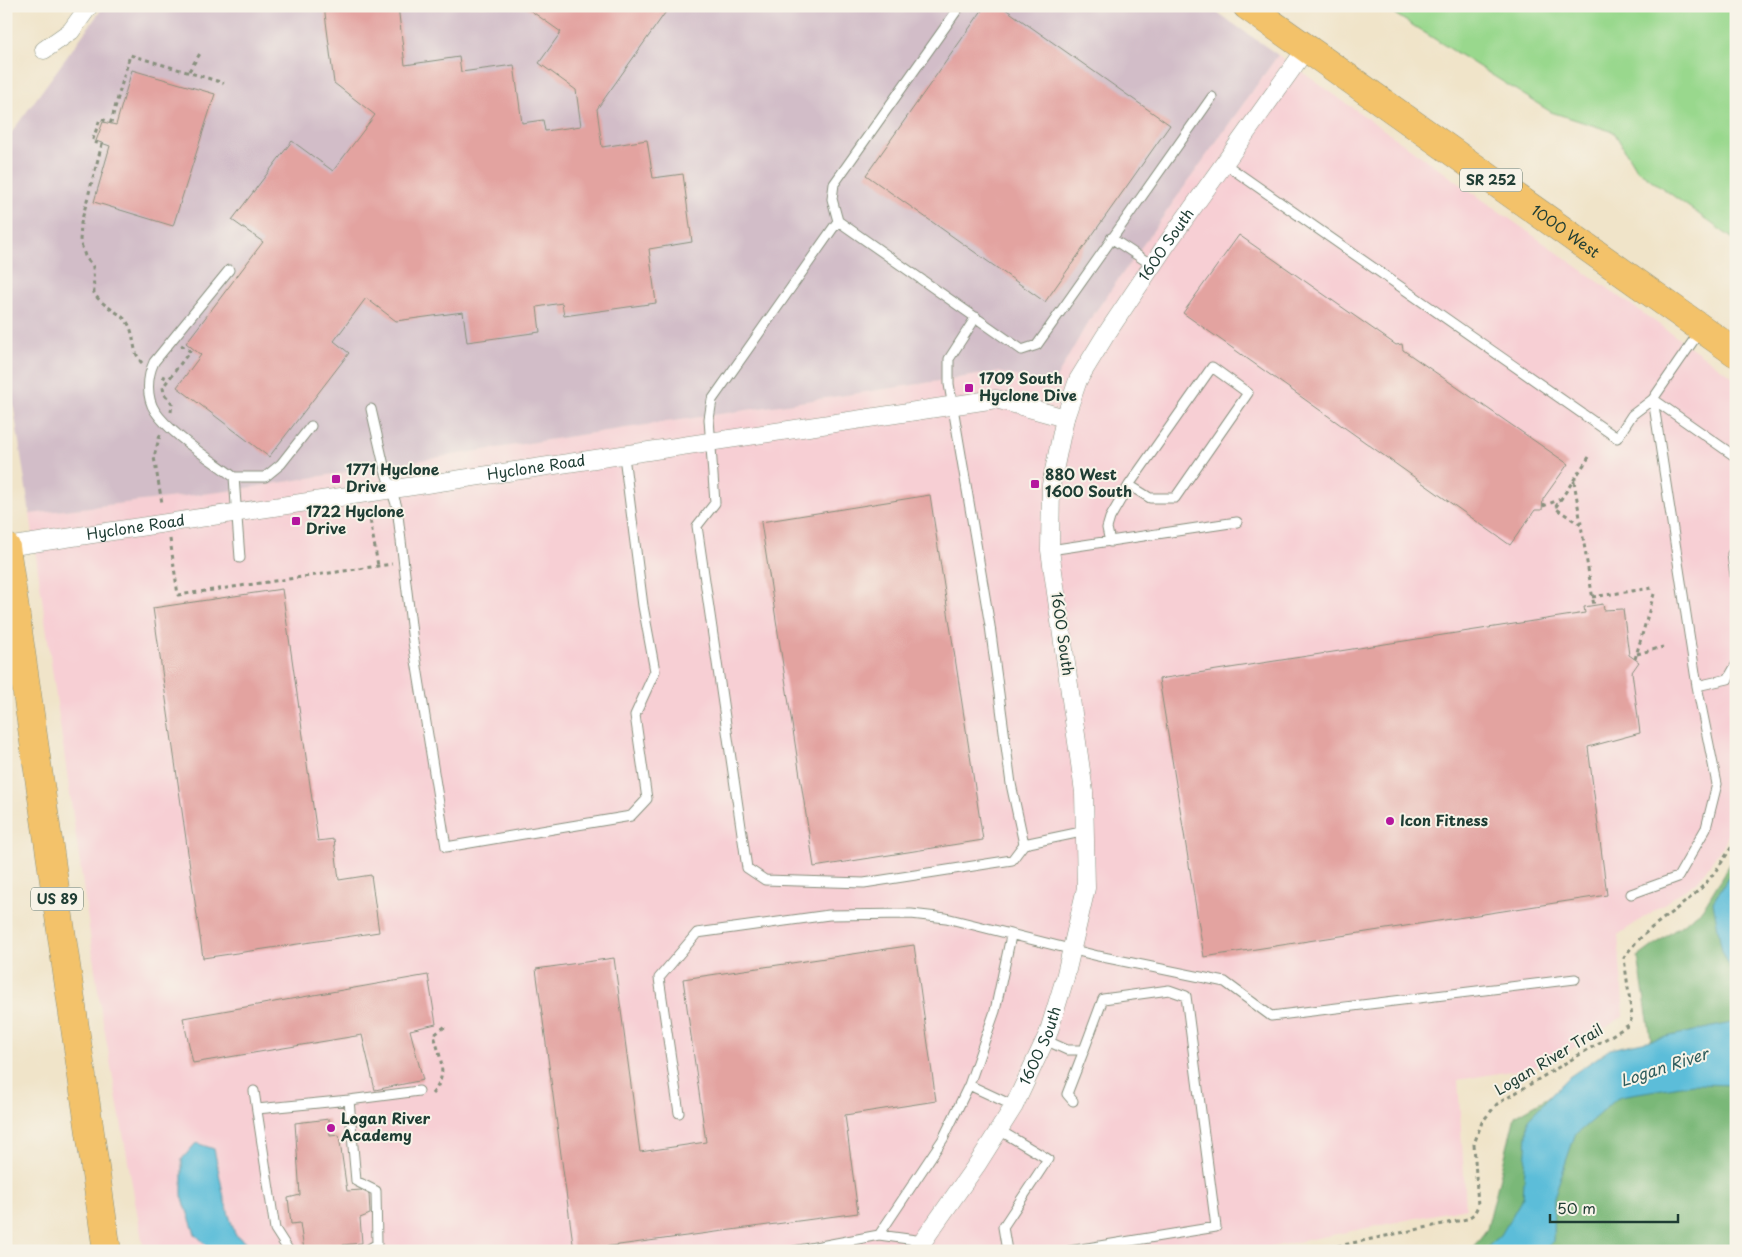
<svg xmlns="http://www.w3.org/2000/svg" width="1742" height="1257" font-family="'Playpen Sans',sans-serif">
  <style>
    .built { fill: #f7cfd4 }
    .industrial { fill: #d2bdc8 }
    .green { fill: #99d88d; stroke: #5c8a60 }
    .forest { fill: #7ab878; stroke: #4c7a56 }
    .water { fill: #5bbdd9; stroke: #3d7d86 }
    .building { fill: #e3a3a0 }
    .lines { fill: none; stroke-linecap: round; stroke-linejoin: round }
    .service-casing { stroke: #88907e; stroke-width: 11 }
    .minor-casing { stroke: #88907e; stroke-width: 19 }
    .primary-casing { stroke: #88907e; stroke-width: 29 }
    .trunk-casing { stroke: #88907e; stroke-width: 29 }
    .path { stroke: #88907e; stroke-width: 3; stroke-dasharray: 4 4; stroke-linecap: butt }
    .service { stroke: #fff; stroke-width: 9 }
    .minor { stroke: #fff; stroke-width: 18 }
    .primary { stroke: #f3c26a; stroke-width: 28 }
    .trunk { stroke: #f3c26a; stroke-width: 28 }
    .poi-dot { fill: #b5179e; stroke: #f7f3e8; stroke-width: 2 }
    .labels { text-anchor: middle; stroke-width: 4; stroke-linejoin: round; paint-order: stroke }
    .shield { fill: #f7f3e8; stroke: #60746a; stroke-width: 1 }
    .shield-label { font-size: 14px; font-weight: bold; fill: #1f3d34 }
    .street-label { font-size: 15px; fill: #1f3d34; stroke: #f7f3e8 }
    .poi-label { font-size: 15px; font-weight: bold; fill: #1f3d34; stroke: #f7f3e8; text-anchor: start }
    .water-label { font-size: 16px; font-style: italic; fill: #2e5d5d; stroke: #f7f3e8 }
  </style>
  <rect width="100%" height="100%" fill="#f7f3e8"/>
  <filter id="ink" filterUnits="userSpaceOnUse"><feTurbulence type="fractalNoise" baseFrequency=".02" numOctaves="2"/><feDisplacementMap in="SourceGraphic" scale="10" xChannelSelector="R" yChannelSelector="G"/><feConvolveMatrix kernelMatrix="1 2 1 2 8 2 1 2 1" color-interpolation-filters="sRGB"/></filter>
  <filter id="wash" filterUnits="userSpaceOnUse"><feTurbulence type="fractalNoise" baseFrequency=".0096" numOctaves="4" result="noise"/><feDisplacementMap in="SourceGraphic" scale="20" xChannelSelector="R" yChannelSelector="G"/><feGaussianBlur stdDeviation="1.12" result="paint"/><feColorMatrix in="noise" values="0 0 0 0 0 0 0 0 0 0 0 0 0 0 0 0 0 1.4 0 .05"/><feComposite in="paint" operator="in"/></filter>
  <g filter="url(#wash)">
    <rect width="100%" height="100%" fill="#f0e4c9"/>
    <!-- built -->
    <path class="built" d="M1278 55 1736 379V695L1729 706 1736 760V815L1725 843 1699 880 1618 935 1624 1016 1546 1065 1458 1080 1466 1208 1252 1251H144L100 1005 30 514 228 491 573 436 998 372 1054 382 1088 322Z"/>
    <!-- industrial -->
    <path class="industrial" d="M104 6H1208L1278 55 1088 322 1054 382 1046 383 998 372 573 436 228 491 30 514 6 357V140Z"/>
    <!-- green -->
    <path class="green" d="M1382 6H1736V241L1636 169 1614 132 1551 112Z"/>
    <!-- forest -->
    <path class="forest" d="M1736 854V1251H1470L1487 1229 1515 1116 1651 1039 1638 957 1702 910Z"/>
    <!-- water -->
    <path class="water" d="M1736 865V980L1722 951 1713 902Z
      M1736 1022V1085L1693 1084 1620 1096 1575 1135 1554 1197 1553 1241 1544 1251H1483L1501 1235 1523 1197 1528 1119 1569 1077 1610 1049Z
      M196 1143 214 1149 225 1202 235 1234 255 1251H212L195 1234 182 1196V1159Z"/>
    <g id="blocks">
      <!-- building -->
      <path class="building" d="M324 6H398L405 65 459 57 461 72 514 65 522 123 543 120 545 131 581 126 576 90 539 63 561 32 524 6H670L597 109 602 147 647 140 653 178 683 174 692 242 649 249 656 303 564 316 562 303 537 307 540 332 467 342 463 312 396 321 366 298 334 341 349 353 269 457 177 387 201 355 186 343 263 242 232 220 292 141 333 171 375 115 334 83Z
        M985 6H1001L1170 125 1045 302 866 175Z
        M132 70 215 94 173 226 94 202 110 146 96 141 103 122 116 125Z
        M1239 235 1396 345 1402 344 1403 350 1568 464 1543 499 1542 510H1535L1510 545 1183 313Z
        M930 495 983 840 814 867 761 522Z
        M282 589 318 841 334 839 339 880 371 875 379 932 203 958 153 608Z
        M1603 604 1604 610 1623 609 1629 655 1639 662 1632 672 1640 733 1588 747 1607 895 1204 957 1159 679 1585 613 1584 607Z
        M914 945 936 1101 845 1115 858 1213 574 1251 536 969 614 958 640 1152 706 1142 683 979Z
        M428 975 436 1024 410 1030 423 1080 375 1090 362 1035 193 1063 183 1018Z
        M329 1119 330 1136 339 1135 347 1191 361 1190 369 1194 370 1214 360 1218 362 1243 343 1245 344 1251H325L324 1246 304 1250 300 1223 291 1224 288 1198 300 1195 295 1123Z"/>
    </g>
  </g>
  <g filter="url(#ink)">
    <use href="#blocks" fill-opacity="0" stroke="#88907e" stroke-width="1"/>
    <g class="lines">
      <!-- service casing -->
      <g class="service-casing">
        <path id="service" d="M960 6 834 184 832 199 838 221 712 400 709 419 715 503 697 526 747 868 765 880 864 883 1012 860 1024 844 1086 831
          M1225 164 1617 438 1632 415 1653 399 1700 331
          M838 221 1022 350 1037 345 1212 97
          M1111 238 1152 265
          M229 270 154 362C147 377 146 397 155 411 170 434 212 460 234 477
          M976 317 949 359V384L990 626 1011 784 1024 844
          M1653 399 1736 457
          M371 409 385 470 397 507 413 642 446 847 631 816 647 799 635 715 655 671 643 606 624 456
          M1110 542 1107 528 1110 518 1129 485 1212 367 1248 393 1175 498H1150L1129 485
          M1736 548 1732 554 1736 582
          M1050 550 1237 522
          M240 558 234 477H265L281 464 311 426
          M1697 686 1728 679 1736 665
          M1631 894 1678 877 1706 828 1717 784 1697 686 1653 399
          M1045 1040 1067 1050H1084L1103 999 1169 990 1186 996 1216 1227 1069 1251
          M969 1085 1014 1106
          M254 1091 275 1229 289 1251
          M349 1100 419 1091
          M1073 1101 1067 1094 1084 1050
          M257 1109 349 1100 356 1181 376 1191 377 1244 366 1251
          M679 1113 659 978 697 933 829 915 911 914 946 918 1098 956 1225 982 1271 1016 1575 979
          M999 1130 1048 1159 1003 1227 1007 1251
          M879 1235 943 1139 969 1085 995 1011 1011 936
          M794 1251 879 1235 923 1241"/>
      </g>
      <!-- minor casing -->
      <g class="minor-casing">
        <g id="minor">
          <path d="M44 50 71 31 89 6"/>
          <path id="s1" d="M6 547 996 399 1065 418"/>
          <path id="s2" d="M916 1251 978 1163 1014 1106 1048 1034 1065 978 1086 888 1084 792 1050 550 1051 485 1065 418 1078 380 1105 336 1166 245 1306 49"/>
        </g>
      </g>
      <!-- primary casing -->
      <g class="primary-casing">
        <g id="primary">
          <path id="s3" d="M1247 6 1736 353"/>
        </g>
      </g>
      <!-- trunk casing -->
      <g class="trunk-casing">
        <path id="trunk" d="M6 547 107 1251"/>
      </g>
      <!-- path -->
      <path class="path" d="M909 6 912 8
        M189 71 201 52
        M142 363C131 351 136 335 127 322 122 313 102 307 94 293L93 267 85 256 80 241 81 223 102 144 92 142 100 119 111 122 130 55 224 83
        M162 376 168 379
        M171 412 172 403 164 394 163 387 190 351 181 345
        M160 435 154 457 162 503
        M1589 457 1555 508 1581 525 1594 606
        M1574 481 1581 524
        M1543 506 1561 499
        M369 513 378 566
        M170 539 178 595 392 564
        M1592 597 1652 588
        M1637 654 1663 647
        M1635 659 1654 594
        M432 1094C449 1075 440 1058 434 1035L447 1025
        M1314 1251 1467 1219 1474 1214 1478 1206 1474 1144 1482 1122 1497 1104 1629 1025 1632 1017 1624 958C1643 928 1674 914 1699 890 1714 876 1725 857 1736 840"/>
      <!-- service -->
      <use href="#service" class="service"/>
      <!-- minor -->
      <use href="#minor" class="minor"/>
      <!-- primary -->
      <use href="#primary" class="primary"/>
      <!-- trunk -->
      <use href="#trunk" class="trunk"/>
    </g>
  </g>
  <!-- markers -->
  <g class="poi-dot">
    <rect x="964" y="383" width="10" height="10" rx="2.5"/>
    <rect x="331" y="474" width="10" height="10" rx="2.5"/>
    <rect x="1030" y="479" width="10" height="10" rx="2.5"/>
    <rect x="291" y="516" width="10" height="10" rx="2.5"/>
    <circle cx="1390" cy="821" r="5"/>
    <circle cx="331" cy="1128" r="5"/>
  </g>
  <g class="labels">
    <!-- shield labels -->
    <g class="shield">
      <rect x="1460" y="168.5" width="62" height="23" rx="4"/>
      <rect x="31" y="887.5" width="52" height="23" rx="4"/>
    </g>
    <g class="shield-label">
      <text x="1491" y="185">SR 252</text>
      <text x="57" y="904">US 89</text>
    </g>
    <!-- street labels -->
    <g class="street-label">
      <text dy="5" stroke="none"><textPath href="#s3" startOffset="390">1000 West</textPath></text>
      <text dy="5" stroke="none"><textPath href="#s2" startOffset="1081">1600 South</textPath></text>
      <text dy="5" stroke="none"><textPath href="#s1" startOffset="536">Hyclone Road</textPath></text>
      <text dy="5" stroke="none"><textPath href="#s1" startOffset="131">Hyclone Road</textPath></text>
      <text transform="translate(1062 634) rotate(82)" y="5">1600 South</text>
      <text dy="5" stroke="none"><textPath href="#s2" startOffset="241">1600 South</textPath></text>
      <text transform="translate(1549 1060) rotate(-31)" y="5">Logan River Trail</text>
    </g>
    <!-- poi labels -->
    <g class="poi-label">
      <text x="979" y="384">1709 South<tspan x="979" dy="17">Hyclone Dive</tspan></text>
      <text x="346" y="475">1771 Hyclone<tspan x="346" dy="17">Drive</tspan></text>
      <text x="1045" y="480">880 West<tspan x="1045" dy="17">1600 South</tspan></text>
      <text x="306" y="517">1722 Hyclone<tspan x="306" dy="17">Drive</tspan></text>
      <text x="1400" y="826">Icon Fitness</text>
      <text x="341" y="1124">Logan River<tspan x="341" dy="17">Academy</tspan></text>
    </g>
    <!-- water labels -->
    <g class="water-label">
      <text transform="translate(1664 1067) rotate(-18)" y="6">Logan River</text>
    </g>
  </g>
  <!-- margin -->
  <rect width="1742" height="1257" fill="none" stroke="#f7f3e8" stroke-width="25"/>
  <!-- scale -->
  <path d="M1550 1214v8h128v-8" fill="none" stroke="#1f3d34" stroke-width="2.5"/>
  <text x="1557" y="1214" font-size="15" fill="#1f3d34" stroke="#f7f3e8" stroke-width="4" paint-order="stroke">50 m</text>
</svg>
